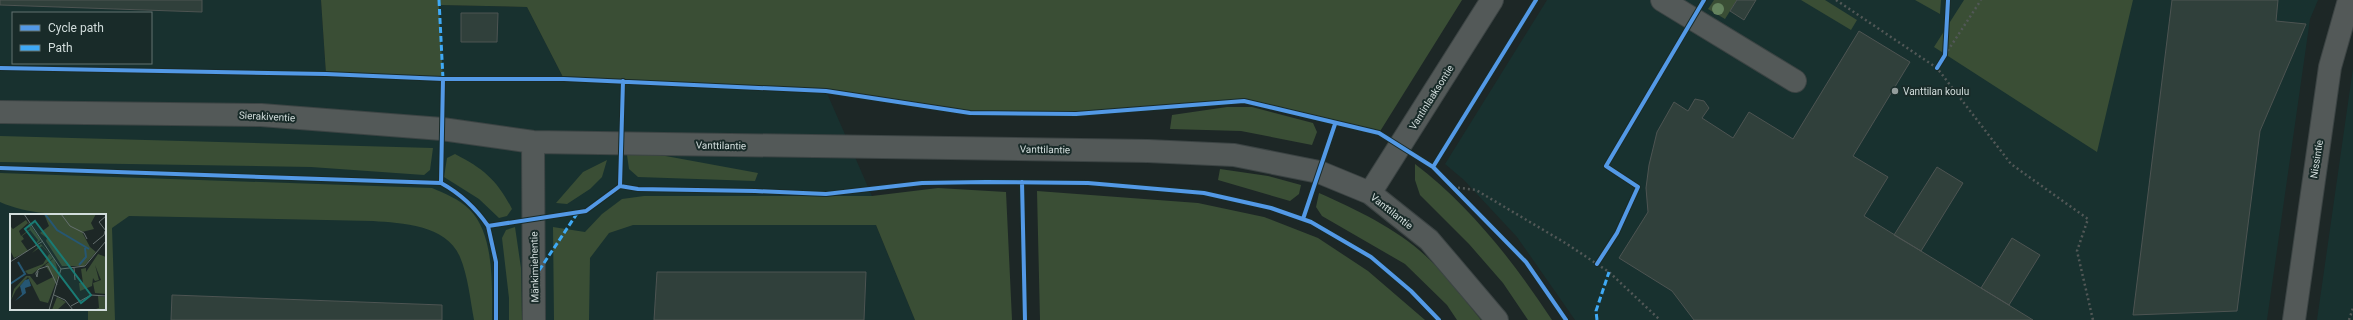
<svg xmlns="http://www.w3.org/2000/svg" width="2353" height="320" font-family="Roboto,sans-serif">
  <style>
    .built { fill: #18312f; fill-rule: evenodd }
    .green { fill: #3a4e35 }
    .building { fill: #30403b; stroke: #4d5452 }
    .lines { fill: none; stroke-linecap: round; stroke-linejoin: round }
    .minor-casing { stroke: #3c4444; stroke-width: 24 }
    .path { stroke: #525857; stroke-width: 2.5; stroke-dasharray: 2 3; stroke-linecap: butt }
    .minor { stroke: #535958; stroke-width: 22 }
    .quiet { stroke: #3fa9f5; stroke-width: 3; stroke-dasharray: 6 3; stroke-linecap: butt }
    .cycleway-casing { stroke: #192b29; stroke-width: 6 }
    .cycleway { stroke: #5399e6; stroke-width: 4 }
    .tree { fill: #64835e }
    .poi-dot { fill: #939d9c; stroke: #192b29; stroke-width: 1.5 }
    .labels { text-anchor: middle; stroke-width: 4; stroke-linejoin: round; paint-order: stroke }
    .poi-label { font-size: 10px; fill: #d2dddc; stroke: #192b29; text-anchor: start }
    .street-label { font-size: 10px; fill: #d2dddc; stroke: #192b29 }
    .inset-river { fill: none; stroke: #265773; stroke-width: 2 }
    .inset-road { fill: none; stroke: #65706f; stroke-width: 1 }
    .view { fill: #197b74; fill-opacity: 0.15; stroke: #197b74; stroke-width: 2 }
    .inset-edge { fill: none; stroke: #d2dddc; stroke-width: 2 }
  </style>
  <rect width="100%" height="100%" fill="#1d2726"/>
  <!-- built -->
  <path class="built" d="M0 0H321L326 74 442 79 439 5 527 7 564 79 826 91 872 196 876 225 915 320H0ZM13 13H151V63H13ZM11 215H105V309H11Z
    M1547 0H2318L2310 19 2267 320H1575L1517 237 1464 180 1445 164Z
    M2353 68V320H2317Z"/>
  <!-- green -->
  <path class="green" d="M321 0H1462L1379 133 1244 101 1076 114 970 113 826 91 564 79 527 7 439 5 443 79 326 74Z
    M1714 0H1737L1725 19 1708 9Z
    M1801 0H1825L1857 20 1851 30Z
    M1915 0H1941L1940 14Z
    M1964 0H2133L2097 152 1934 47Z
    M1227 107H1252L1313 123 1317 132 1312 145 1241 131 1170 129 1172 115Z
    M0 136 433 148 430 170 424 175 311 167 0 162Z
    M644 152 758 173 755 181 638 177 629 169 627 155Z
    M455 154C484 169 497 180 512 209L507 216 499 218 479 199 444 177 447 158Z
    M607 160 602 177 590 189 567 204 556 203 583 172Z
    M1415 164C1470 206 1514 262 1552 320H1528L1503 283 1469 244 1420 195 1415 180Z
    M1220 169 1268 176 1301 185 1299 194 1290 201 1218 180Z
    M0 173 432 188C444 193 459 199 469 209 495 234 492 287 492 320H474C470 299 468 276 460 257 447 225 402 223 373 221L129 216 112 228 115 320H88V309H105V215C71 215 31 216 0 202Z
    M938 188 1006 192 1012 320H915L876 225H633L609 233 590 258 589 320H554L553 227 585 232 602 214 622 199 644 196H872Z
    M1037 191 1198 203 1264 217 1318 238 1368 271 1425 320H1040Z
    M1319 193C1357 210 1398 229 1429 259 1448 277 1464 299 1481 320H1457L1447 305 1405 264 1322 216 1316 207Z
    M515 227 521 268 522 320H509V298L502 238 506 230Z"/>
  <!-- building -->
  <path class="building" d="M0 0H202V12L0 5Z
    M1737 0H1756L1744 20 1730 11Z
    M2172 0H2278L2276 21 2306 24 2260 131 2237 311 2133 315Z
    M461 13H498L497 42H461Z
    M1859 31 1910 62 1853 156 1888 177 1864 216 2033 320H1694L1672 291 1619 258 1648 212 1646 188 1649 165 1657 132 1674 102 1688 111 1695 99 1704 101 1709 108 1702 118 1733 138 1749 112 1793 139Z
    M1937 167 1963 183 1921 251 1894 235Z
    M2012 238 2040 255 2009 305 1981 288Z
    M657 272H866L864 320H654Z
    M172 295 442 305V320H171Z"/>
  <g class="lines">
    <!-- minor casing -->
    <g class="minor-casing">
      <path id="minor" d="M1662 0 1795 81
        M0 112 261 115 442 129 533 142 1148 151 1234 155 1319 172 1370 193 1429 240 1497 320
        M533 142 534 320
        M1370 193 1492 0
        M2294 320 2330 67 2349 0"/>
    </g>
    <!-- path -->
    <path class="path" d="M1836 0 1937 68 2011 164 2088 219 2077 251 2093 320
      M1945 55 1981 0
      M1453 187 1476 190 1567 244 1609 272 1660 320
      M2349 320 2353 308"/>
    <!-- minor -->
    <use href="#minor" class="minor"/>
    <!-- quiet -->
    <path class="quiet" d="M439 0 443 79
      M534 278 578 212
      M1597 320 1596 311 1609 272"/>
    <!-- cycleway casing -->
    <g class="cycleway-casing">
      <path id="cycleway" d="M0 68 326 74 443 79H564L826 91 970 113 1076 114 1244 101 1379 133 1433 167 1526 262 1566 320
        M1937 68 1945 55 1948 0
        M1433 167 1536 0
        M0 168 441 183C461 194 475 207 488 226L586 211 620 186 638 189 755 191 826 194 922 183 986 182 1088 183 1204 193 1271 208 1311 222 1371 257 1411 291 1439 320
        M1022 182 1025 320
        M441 183 443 79
        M620 186 623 81
        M1303 219 1335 124
        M488 226 496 262V320
        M1597 264 1617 233 1638 187 1606 166 1704 0"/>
    </g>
    <!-- cycleway -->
    <use href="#cycleway" class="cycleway"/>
  </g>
  <!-- trees -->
  <circle class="tree" cx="1718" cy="9" r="6"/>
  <!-- markers -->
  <circle class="poi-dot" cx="1895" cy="91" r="4"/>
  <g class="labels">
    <!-- poi labels -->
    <g class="poi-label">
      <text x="1903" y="95">Vanttilan koulu</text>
    </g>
    <!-- street labels -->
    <g class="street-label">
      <text transform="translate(1431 97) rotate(-58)" y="4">Vantinlaaksontie</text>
      <text transform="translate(267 116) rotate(3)" y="4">Sierakiventie</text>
      <text transform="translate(721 145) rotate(1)" y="4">Vanttilantie</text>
      <text transform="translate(1045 149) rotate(1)" y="4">Vanttilantie</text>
      <text transform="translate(2316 159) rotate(-81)" y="4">Nissintie</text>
      <text transform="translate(1392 211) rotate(38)" y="4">Vanttilantie</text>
      <text transform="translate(534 267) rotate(-91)" y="4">Mänkimiehentie</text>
    </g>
  </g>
  <!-- overview -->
  <g transform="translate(10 214)">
    <rect width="96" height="96" fill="#1d2726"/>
    <path d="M34 0H86L81 9 84 15 72 18 80 33 86 38 74 52H52L36 27 37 24 30 19 39 12ZM16 6 18 9 9 17 11 22 20 15 18 8 31 26 25 31 28 26 20 16 12 22 14 25 11 27 18 37 4 44 0 36V12L3 15ZM31 30 43 44 22 60H18L15 57 33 50 39 40 32 32 22 39ZM88 40 96 43V80L85 79 83 69 91 66 85 51 89 66 85 67 83 64 82 72 70 77 69 69H73L71 55 76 54V58ZM44 44 49 60 38 89 30 87 18 63 6 76 1 86 4 75 16 62H20L27 71 43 63 35 51ZM88 82 96 83V96H83L89 94ZM47 83 56 88 47 96H42Z" fill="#3a4e35"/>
    <path d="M19 65 21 72 15 74 16 79 5 87 12 80 10 72 15 66Z" fill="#265773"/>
    <path class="inset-river" d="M35 0 47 16 79 35M69 51 76 43 75 34M0 70 15 60 8 48"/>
    <path class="inset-road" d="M14 0 51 55 39 96M51 0 60 12 74 19 77 25M96 2 89 8 96 17M83 30 94 21 95 17M0 48 33 27M64 54 65 66M51 55 75 52 96 27M28 57 27 63 26 60V59L28 56 29 55 38 52 47 71M44 81 55 86 63 96M61 92 81 81 96 82"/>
    <path class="view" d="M25 7 81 81 71 89 15 15Z"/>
    <rect width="96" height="96" class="inset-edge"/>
  </g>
  <!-- legend -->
  <rect x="12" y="12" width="140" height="52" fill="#192b29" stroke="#637271"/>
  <rect x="20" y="25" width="20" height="6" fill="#5399e6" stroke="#637271"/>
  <text x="48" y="32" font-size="12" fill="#d2dddc">Cycle path</text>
  <rect x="20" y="45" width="20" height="6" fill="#3fa9f5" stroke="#637271"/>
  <text x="48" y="52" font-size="12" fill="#d2dddc">Path</text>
</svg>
